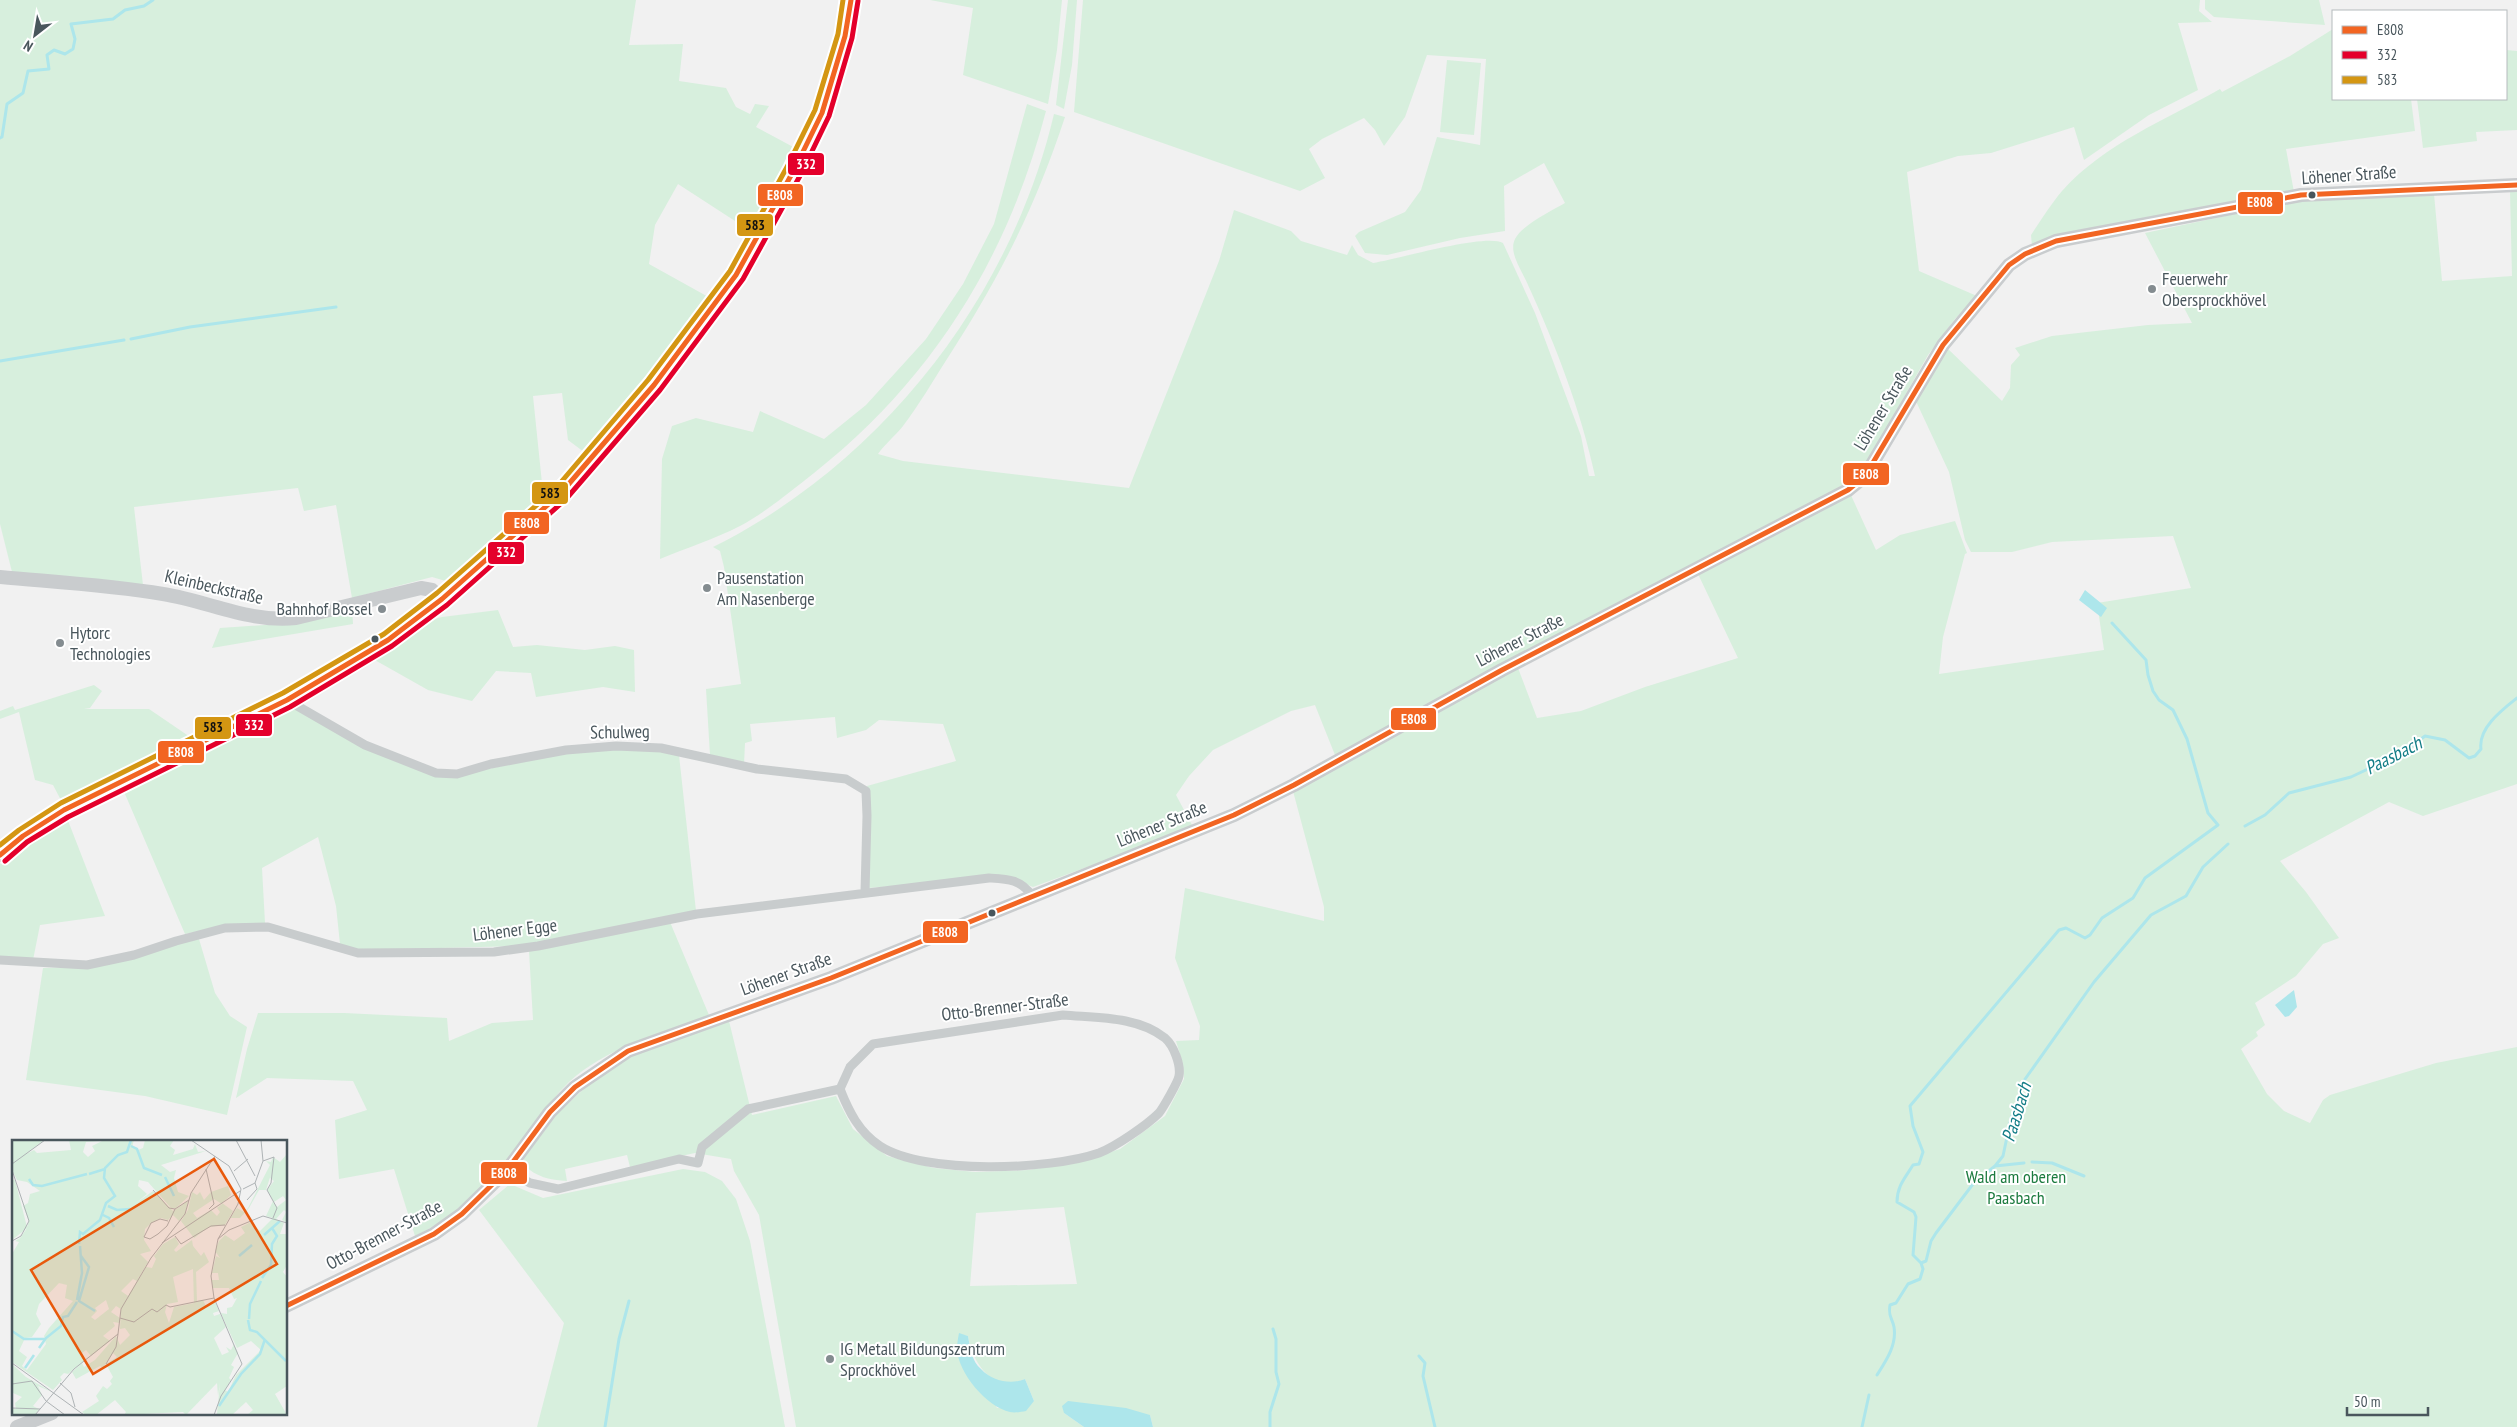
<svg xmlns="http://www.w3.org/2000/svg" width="2517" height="1427" font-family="'PT Sans Narrow',sans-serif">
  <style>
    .green { fill: #d7efdd; fill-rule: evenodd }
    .water { fill: #ade6eb }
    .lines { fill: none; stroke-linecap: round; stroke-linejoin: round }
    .stream { stroke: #ade6eb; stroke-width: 3 }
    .street { stroke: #c8cccd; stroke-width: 9 }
    .secondary { stroke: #c9ccce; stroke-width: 14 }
    .bus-1-casing { stroke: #fff; stroke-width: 9 }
    .bus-2-casing { stroke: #fff; stroke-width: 9 }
    .bus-3-casing { stroke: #fff; stroke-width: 9 }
    .bus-1 { stroke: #f26522; stroke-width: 5 }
    .bus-2 { stroke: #e4002b; stroke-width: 5 }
    .bus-3 { stroke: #d49612; stroke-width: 5 }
    .bus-dot { fill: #49565c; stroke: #fff; stroke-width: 2 }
    .poi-dot { fill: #848c90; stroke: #fff; stroke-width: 2 }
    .labels { text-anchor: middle; stroke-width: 4; stroke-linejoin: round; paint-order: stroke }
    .street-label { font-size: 18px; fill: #49565c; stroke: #fff }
    .poi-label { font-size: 18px; fill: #49565c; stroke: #fff; text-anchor: start }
    .park-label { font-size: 18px; fill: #1c7b3f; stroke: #fff }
    .water-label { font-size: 19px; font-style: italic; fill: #137d87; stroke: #fff }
    .inset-river { fill: none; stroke: #ade6eb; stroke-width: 2.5 }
    .inset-road { fill: none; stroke: #aeb3b5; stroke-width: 1 }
    .view { fill: #e8590c; fill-opacity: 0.15; stroke: #e8590c; stroke-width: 2.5 }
    .inset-edge { fill: none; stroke: #49565c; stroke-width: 2.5 }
    .line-badge { stroke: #fff; stroke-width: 2 }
    .badge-label { font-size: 14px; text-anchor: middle; font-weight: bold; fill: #fff }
    .pale-badge-label { font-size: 14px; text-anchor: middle; font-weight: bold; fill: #111 }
  </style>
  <rect width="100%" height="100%" fill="#f1f1f1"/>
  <!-- green -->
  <path class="green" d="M0 0H636L629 45 683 44 679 81 726 88 736 107 750 114 755 104 769 106 756 127 797 149 752 232 678 184 655 225 649 264 712 299 680 342 588 455 568 440 562 393 533 396 543 493 546 499 449 582 432 577 352 598 336 505 304 511 298 488 134 507 143 585 12 572 0 524Z
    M930 0H1062L1057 50 1048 104 963 75 973 8Z
    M1068 0H1077L1072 65 1064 109 1056 105Z
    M1083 0H2200L2199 11 2212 22 2178 23 2198 90 2149 115 2084 160 2074 127 1991 153 1958 156 1907 172 1919 271 1977 296 1955 319 1928 355 1862 471 1846 487 1335 755 1315 705 1291 711 1213 750 1189 776 1176 795 1192 825 1152 843 1033 887 1009 877 868 888 869 805 867 786 956 761 943 724 879 720 866 730 837 738 835 717 750 724 752 741 745 743 744 765 710 755 706 689 741 684 724 567 720 551 713 547C882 463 1011 297 1054 114L1065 117C1035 208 999 279 947 359 933 381 919 405 903 426 895 436 885 444 878 454L903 461 1129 488 1219 261 1234 210 1291 231 1301 241 1347 255 1352 245 1358 255 1373 263C1398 259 1486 233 1503 243L1535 313 1581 436 1589 476H1595C1581 411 1556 346 1528 285 1523 272 1508 253 1515 239 1522 225 1551 211 1565 203L1544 163 1504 186 1505 231 1460 238 1387 255 1365 253 1355 236 1359 232 1405 212 1421 190 1437 137 1480 145 1486 59 1427 55 1405 117 1384 146 1375 130 1364 118 1322 139 1309 149 1325 178 1300 191 1074 112Z
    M2205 0H2319L2325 25 2214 17 2205 9Z
    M2333 29V99H2411L2415 131 2286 149 2294 192 2032 246 2031 235C2041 220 2051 204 2062 191 2105 143 2166 120 2220 89L2222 92 2290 56Z
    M2506 50 2517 51V130L2476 132 2477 141 2423 148 2417 99H2506Z
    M1447 60 1481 63 1474 135 1440 132Z
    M1027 104 1046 111C1008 257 933 379 814 473 791 491 766 512 740 526 715 539 686 548 660 559L662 459 672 426 696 418 753 432 760 411 824 439 866 405 926 339 963 284 994 224Z
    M2510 191H2517V784L2423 816 2389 802 2280 861 2306 892 2339 938 2323 944 2296 976 2255 1003 2265 1025 2256 1032 2258 1036 2241 1049 2267 1094 2284 1111 2310 1123 2323 1100 2330 1095 2436 1063 2517 1047V1427H1153L1150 1415 1064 1413 1084 1427H796L759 1215 734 1171 731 1159 695 1153 630 1167 627 1155 565 1169 567 1181C550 1180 536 1177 524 1165V1158L557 1114 588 1085 623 1059 729 1021 752 1115 836 1096 853 1129 887 1156 934 1168 975 1172 1028 1170 1078 1162 1120 1149 1165 1116 1184 1079 1183 1064 1176 1041 1199 1040 1200 1026 1175 958 1185 888 1324 921V907L1293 791 1518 668 1537 718 1581 711 1645 687 1738 658 1698 574 1850 493 1876 550 1900 535 1955 521 1967 553 1965 554 1943 637 1939 674 2104 650 2097 603 2191 588 2173 536 2052 542 2012 552H1971L1965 540 1949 472 1914 397 1947 348 2002 401 2010 388 2011 365 2020 355 2015 348 2052 336 2148 325 2192 323 2145 233 2296 201 2434 194 2442 281 2512 276ZM1064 1207 1077 1284 970 1286 976 1213ZM959 1334 968 1336C973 1364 993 1394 1025 1379L1034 1401 997 1408Z
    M352 607 353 624 212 648 220 628 279 624Z
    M498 610 513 647 537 645 585 650 615 646 634 650 635 692 603 687 536 697 531 673 496 671 472 701 428 690 373 659 422 622 442 617Z
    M94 685 102 691 90 708 84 709H149L193 739 114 780 109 778 63 804 53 785 35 780 19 712 0 719V711L13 706 15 710Z
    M292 707 437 776 488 769 567 752 616 749 660 751 679 755 696 911 525 946 361 950 340 944 336 906 318 837 262 868 265 923 225 925 185 934 122 787Z
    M67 818 105 916 40 925 33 960 0 957V864L29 841Z
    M670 922 709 1015C662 1033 607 1047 569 1082 544 1106 528 1136 506 1163 480 1194 452 1218 415 1236L394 1169 339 1179 335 1120 367 1110 353 1081 267 1078 236 1098 247 1049 258 1013H344L447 1018 449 1041 492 1023 533 1020 529 951Z
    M199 939 215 993 230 1016 247 1027 227 1115 145 1096 26 1080 43 968 73 967Z
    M683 1169 705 1172 722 1181 736 1199 750 1241 785 1427H537L564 1323 479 1210 510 1184 543 1198Z"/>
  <!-- water -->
  <path class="water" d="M2085 590 2107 608 2101 617 2079 600Z
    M2294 990 2297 1007 2289 1016 2285 1017 2275 1005Z
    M959 1333 968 1336C970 1347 972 1362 981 1369 992 1381 1011 1385 1025 1379L1034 1401 1026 1411C1021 1412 1015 1413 1010 1412 987 1407 958 1373 957 1349 957 1344 958 1338 959 1333Z
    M1068 1401 1126 1408 1150 1415 1153 1427H1084L1064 1413 1062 1406Z"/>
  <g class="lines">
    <!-- stream -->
    <path class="stream" d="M0 138 2 137 7 104 23 93 28 71 49 69 47 55 54 50 65 54 73 49 75 39 71 24 113 19 125 10 144 6 153 0
      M131 339 190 327 336 307
      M0 361 124 340
      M2245 826 2265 815 2289 793 2351 777 2404 752 2425 736 2445 740 2469 758 2475 756 2481 749C2478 728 2502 710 2517 698
      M2032 1162 2052 1163 2084 1176
      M1995 1166 2024 1163
      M1921 1263 1913 1255 1916 1217 1914 1212 1897 1202C1897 1186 1905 1178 1913 1165L1919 1164 1923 1152 1913 1126 1910 1106 2059 930 2066 928 2085 938 2090 935 2102 918 2133 898 2145 878 2218 825 2208 813 2187 739 2173 710 2159 700 2153 691 2148 675 2146 660 2112 623
      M1419 1356 1425 1363 1423 1376 1435 1427
      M1877 1375C1886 1361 1897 1345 1894 1327 1892 1317 1888 1317 1890 1305L1896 1303 1908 1284 1920 1279 1923 1269 1921 1263 1926 1261 1931 1241 1936 1233 1973 1184 1995 1166 2003 1156 2011 1118 2019 1103 2023 1082 2094 982 2151 915 2186 896 2203 867 2228 844
      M605 1427 619 1339 629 1301
      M1270 1427V1412L1279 1384 1276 1372V1339L1273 1329
      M1862 1427 1869 1395"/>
    <!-- street -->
    <path class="street" d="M287 700 365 745 436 773 457 774 491 764 566 750 616 746 661 748 757 769 846 779 866 791 867 816 865 892
      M0 960 87 965 134 955 176 941 225 928 268 927 358 953 494 952 538 946 697 914 989 878C1007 879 1021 879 1032 896
      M1063 1015C1097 1018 1137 1016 1165 1038 1174 1046 1181 1065 1179 1076 1178 1082 1163 1108 1159 1113 1147 1125 1115 1147 1099 1153 1050 1170 925 1175 880 1146 859 1132 849 1112 840 1089L850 1067 873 1044Z
      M507 1170 530 1183 558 1189 679 1159 698 1163 702 1147 748 1109 840 1089"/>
    <!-- secondary -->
    <path class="secondary" d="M0 577C54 582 109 585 163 594 208 601 250 623 296 618L421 588 432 590 442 599
      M0 855 23 836 64 810 287 700 388 640 442 599 561 493 654 385 736 275 794 170 822 113 845 36 851 0
      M286 1306 434 1234 462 1214 507 1170 550 1112 575 1087 628 1051 831 978 1234 815 1294 785 1502 670 1848 490 1865 476 1943 345 2009 265 2025 254 2056 241 2301 195 2517 185
      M17 1427 52 1413"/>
    <!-- bus-1 casing -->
    <g class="bus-1-casing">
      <path id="bus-1" d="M0 855 23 836 64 810 287 700 388 640 442 599 561 493 654 385 736 275 794 170 822 113 845 36 851 0
        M286 1306 434 1234 462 1214 507 1170 550 1112 575 1087 628 1051 831 978 1234 815 1294 785 1502 670 1848 490 1865 476 1943 345 2009 265 2025 254 2056 241 2301 195 2517 185"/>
    </g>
    <!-- bus-2 casing -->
    <g class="bus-2-casing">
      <path id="bus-2" d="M5 861 27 842 68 817 290 707 392 646 447 605 566 499 660 390 743 279 801 174 829 116 852 38 858 1"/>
    </g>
    <!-- bus-3 casing -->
    <g class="bus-3-casing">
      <path id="bus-3" d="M0 845 19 830 61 803 283 693 384 634 437 593 556 488 648 380 730 271 787 167 815 110 838 34 843 0"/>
    </g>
    <!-- bus-1 -->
    <use href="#bus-1" class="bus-1"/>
    <!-- bus-2 -->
    <use href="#bus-2" class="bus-2"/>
    <!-- bus-3 -->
    <use href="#bus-3" class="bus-3"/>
  </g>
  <!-- markers -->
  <g class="bus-dot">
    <circle cx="2312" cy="195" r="4.5"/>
    <circle cx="375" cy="639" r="4.5"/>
    <circle cx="992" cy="913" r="4.5"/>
  </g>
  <g class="poi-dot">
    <circle cx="2152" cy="289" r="5"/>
    <circle cx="707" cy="588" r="5"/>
    <circle cx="382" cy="609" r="5"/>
    <circle cx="60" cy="643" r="5"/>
    <circle cx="830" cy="1359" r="5"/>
  </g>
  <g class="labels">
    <!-- street labels -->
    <g class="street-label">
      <text transform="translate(2349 175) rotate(-4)" y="6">Löhener Straße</text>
      <text transform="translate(1883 408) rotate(-59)" y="6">Löhener Straße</text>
      <text transform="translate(214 587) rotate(13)" y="6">Kleinbeckstraße</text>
      <text transform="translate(1520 640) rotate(-27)" y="6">Löhener Straße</text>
      <text transform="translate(620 732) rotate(-1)" y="6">Schulweg</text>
      <text transform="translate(1162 824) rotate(-22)" y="6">Löhener Straße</text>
      <text transform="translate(515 930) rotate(-7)" y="6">Löhener Egge</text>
      <text transform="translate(786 974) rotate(-20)" y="6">Löhener Straße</text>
      <text transform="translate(1005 1007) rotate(-7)" y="6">Otto-Brenner-Straße</text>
      <text transform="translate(384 1235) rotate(-28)" y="6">Otto-Brenner-Straße</text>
    </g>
    <!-- poi labels -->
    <g class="poi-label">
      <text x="2162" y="285">Feuerwehr<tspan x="2162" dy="21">Obersprockhövel</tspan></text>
      <text x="717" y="584">Pausenstation<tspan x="717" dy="21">Am Nasenberge</tspan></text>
      <text x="372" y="615" text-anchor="end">Bahnhof Bossel</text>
      <text x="70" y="639">Hytorc<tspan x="70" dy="21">Technologies</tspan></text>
      <text x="840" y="1355">IG Metall Bildungszentrum<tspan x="840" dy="21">Sprockhövel</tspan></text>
    </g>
    <!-- park labels -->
    <g class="park-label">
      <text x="2016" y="1183">Wald am oberen<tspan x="2016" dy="21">Paasbach</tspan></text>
    </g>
    <!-- water labels -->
    <g class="water-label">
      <text transform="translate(2393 755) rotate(-27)" y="7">Paasbach</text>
      <text transform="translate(2016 1112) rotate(-73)" y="7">Paasbach</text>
    </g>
  </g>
  <!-- overview -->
  <g transform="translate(12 1140)">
    <rect width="275" height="275" fill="#f1f1f1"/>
    <path d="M0 0H32L14 14 22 10 25 13 59 10 57 0H122L120 7 126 10 131 8 133 0H162L158 6 163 10 161 15 181 9 183 4 186 12 194 11 149 25 158 32 164 30 162 38 166 52 177 56 164 68H159L136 42 127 40 126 46 135 54 124 63 141 51 161 71 176 61 173 74 167 81 161 75 156 80 149 78 139 83 133 89 132 100 139 111 128 114 136 122 125 141 121 139 109 151 116 156 134 127 140 128 144 119 142 116 151 104 163 97 167 104 162 110 164 112 180 100 181 106 189 116 192 112 197 122 184 132 185 161 191 160 194 166 203 162 207 171 201 173 202 176 208 174 214 187 202 198 210 215 217 212 214 207 219 210 222 204 226 213 219 225 222 227 217 238 219 240 213 250 216 252 224 235 249 210 239 201 225 208 211 178 209 173 215 174V168L220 167 225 158 222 159 217 148H200V140H207L206 133H200L204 116 208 118 203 111 207 101 213 95 222 101 233 93 229 87 239 82 248 91 261 78 254 76 261 61 265 67 274 60 271 56 262 62 255 50 262 41 258 38 261 28 254 50H247L237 68 228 78H218L225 68 232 72 236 68 258 25 254 21 259 22 261 17 268 22 275 14V83L270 80 274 72 272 70 264 79 272 83 268 94H275V125L271 132 275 137V246L263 254 275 275H235L241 270 234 262 220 275H203L205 274 208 243 206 256 205 243 174 275 171 272 112 275 114 272 103 260 84 275H74L70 272 87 261 84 256 91 246 95 249 100 244 98 241 101 237 94 224 105 217 101 213 91 228 88 226 64 239 60 232 70 223 72 227 83 220 104 196 108 205 118 195 113 188 108 189 109 169 104 166 99 172 108 178V183L101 182 103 186 91 196 98 201 79 216 74 210 70 213 73 220 56 234 52 233 48 237 50 240 41 250 0 222V114L7 102 3 101 8 98 15 88 0 100V40H3L15 87 17 81 11 66 16 63 18 54 28 51 15 42 5 40 0 30ZM90 1 80 6 83 11 76 17 71 12 74 2ZM181 129 182 163 162 167 157 183 153 172 155 164 166 162 161 137ZM47 143 55 145 53 158 61 161 37 188 32 196 34 204 15 230 10 226 15 217 7 211 13 198 20 197 29 184 24 174 27 164ZM94 160 97 169 83 180 79 177 85 171 83 168ZM216 46 219 55 210 63 221 71 213 85 197 87 182 98 169 81 176 70 180 52 185 55 188 52 192 60 199 52ZM202 59 210 64 205 68 208 72 205 76 199 70 185 78 181 73ZM0 224 14 237 40 252 26 246 30 255 21 266 27 269 23 275H0V268L4 269 3 263 10 257 1 253 0 260Z" fill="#d7efdd" fill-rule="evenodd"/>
    <path class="inset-river" d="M119 6 125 9 132 28 150 35M77 34 93 29M153 37 162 56M17 39 21 45 30 46 75 34M96 66 105 70 118 69M91 75 97 78 102 87M252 95 268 81M67 104 68 92 71 94 88 80 94 63 103 56 92 38 93 28 106 15 115 12 119 0M69 116 77 127 67 161 83 171M227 116 240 105M250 138 259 125 260 104 265 96 260 88M65 160 70 133 68 106M237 179 238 164 249 141M236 180 238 190 245 192 274 221M0 191 12 199H33M27 208 34 198 49 186 51 177 56 176 65 162M13 228 22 215M207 266 229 234 248 214 253 199"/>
    <path class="inset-road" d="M179 0 217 26 229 49 226 64 206 99 199 136 202 158 230 224 209 256 202 275M224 0 243 36M251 21 262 17 259 43 255 50 265 68 261 78M0 24 33 0M194 29 202 64 197 69M0 30 17 81 9 96 0 101M222 31 236 19M231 49 243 43 251 21 249 0M141 50 157 68 163 69M235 60 245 49 243 43M156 81 148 79 139 83 132 97 138 99 146 94 155 86 163 69 177 60M163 96 169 104 199 86 213 85M206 99 217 90 251 76 275 83M150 103 228 51M108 178 122 182 140 169 145 172 154 165 158 167 202 158M0 223 72 275M94 224 104 207 106 194M48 243 59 253 63 267M0 244 20 241 34 261 53 275M0 268 28 269M23 275 62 229 106 194 109 169 139 118 173 74 179 53 203 16"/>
    <path class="view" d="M202 19 265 124 81 234 19 130Z"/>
    <rect width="275" height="275" class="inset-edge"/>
  </g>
  <g class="line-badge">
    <rect x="787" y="152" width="38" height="24" rx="5" fill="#e4002b"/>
    <rect x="757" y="183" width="47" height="24" rx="5" fill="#f26522"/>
    <rect x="2237" y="191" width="47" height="24" rx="5" fill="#f26522"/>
    <rect x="736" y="213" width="38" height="24" rx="5" fill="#d49612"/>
    <rect x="1842" y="462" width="48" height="24" rx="5" fill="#f26522"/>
    <rect x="531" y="481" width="38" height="24" rx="5" fill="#d49612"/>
    <rect x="503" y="511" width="47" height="24" rx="5" fill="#f26522"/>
    <rect x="487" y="541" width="38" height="24" rx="5" fill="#e4002b"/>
    <rect x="1390" y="707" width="47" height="24" rx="5" fill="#f26522"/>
    <rect x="235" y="713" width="38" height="24" rx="5" fill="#e4002b"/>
    <rect x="194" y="716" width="38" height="24" rx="5" fill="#d49612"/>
    <rect x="157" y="740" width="48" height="24" rx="5" fill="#f26522"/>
    <rect x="922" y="920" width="47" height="24" rx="5" fill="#f26522"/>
    <rect x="480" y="1161" width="48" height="24" rx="5" fill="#f26522"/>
  </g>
  <g class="badge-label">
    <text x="806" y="169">332</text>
    <text x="780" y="200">E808</text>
    <text x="2260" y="207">E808</text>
    <text x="1866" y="479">E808</text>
    <text x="527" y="528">E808</text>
    <text x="506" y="557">332</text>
    <text x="1414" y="724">E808</text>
    <text x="254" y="730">332</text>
    <text x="181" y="757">E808</text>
    <text x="945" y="937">E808</text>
    <text x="504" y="1178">E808</text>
  </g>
  <g class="pale-badge-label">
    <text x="755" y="230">583</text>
    <text x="550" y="498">583</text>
    <text x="213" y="732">583</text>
  </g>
  <!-- legend -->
  <rect x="2332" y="10" width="175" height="90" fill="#ffffff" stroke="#b6bbbe"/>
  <rect x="2342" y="26" width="25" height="8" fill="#f26522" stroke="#b6bbbe"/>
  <text x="2377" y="35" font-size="15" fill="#49565c">E808</text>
  <rect x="2342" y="51" width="25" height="8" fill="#e4002b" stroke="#b6bbbe"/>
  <text x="2377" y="60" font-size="15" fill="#49565c">332</text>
  <rect x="2342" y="76" width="25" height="8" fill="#d49612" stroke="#b6bbbe"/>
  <text x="2377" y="85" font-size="15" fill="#49565c">583</text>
  <!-- north arrow -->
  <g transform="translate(35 35) rotate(211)" stroke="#ffffff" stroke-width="4" paint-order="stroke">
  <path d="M0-4L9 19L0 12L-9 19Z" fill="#49565c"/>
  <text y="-8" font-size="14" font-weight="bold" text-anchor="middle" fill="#49565c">N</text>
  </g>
  <!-- scale -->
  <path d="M2347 1407v8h81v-8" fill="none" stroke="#49565c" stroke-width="2.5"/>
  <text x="2354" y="1407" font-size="15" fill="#49565c" stroke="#ffffff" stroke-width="4" paint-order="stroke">50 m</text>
</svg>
